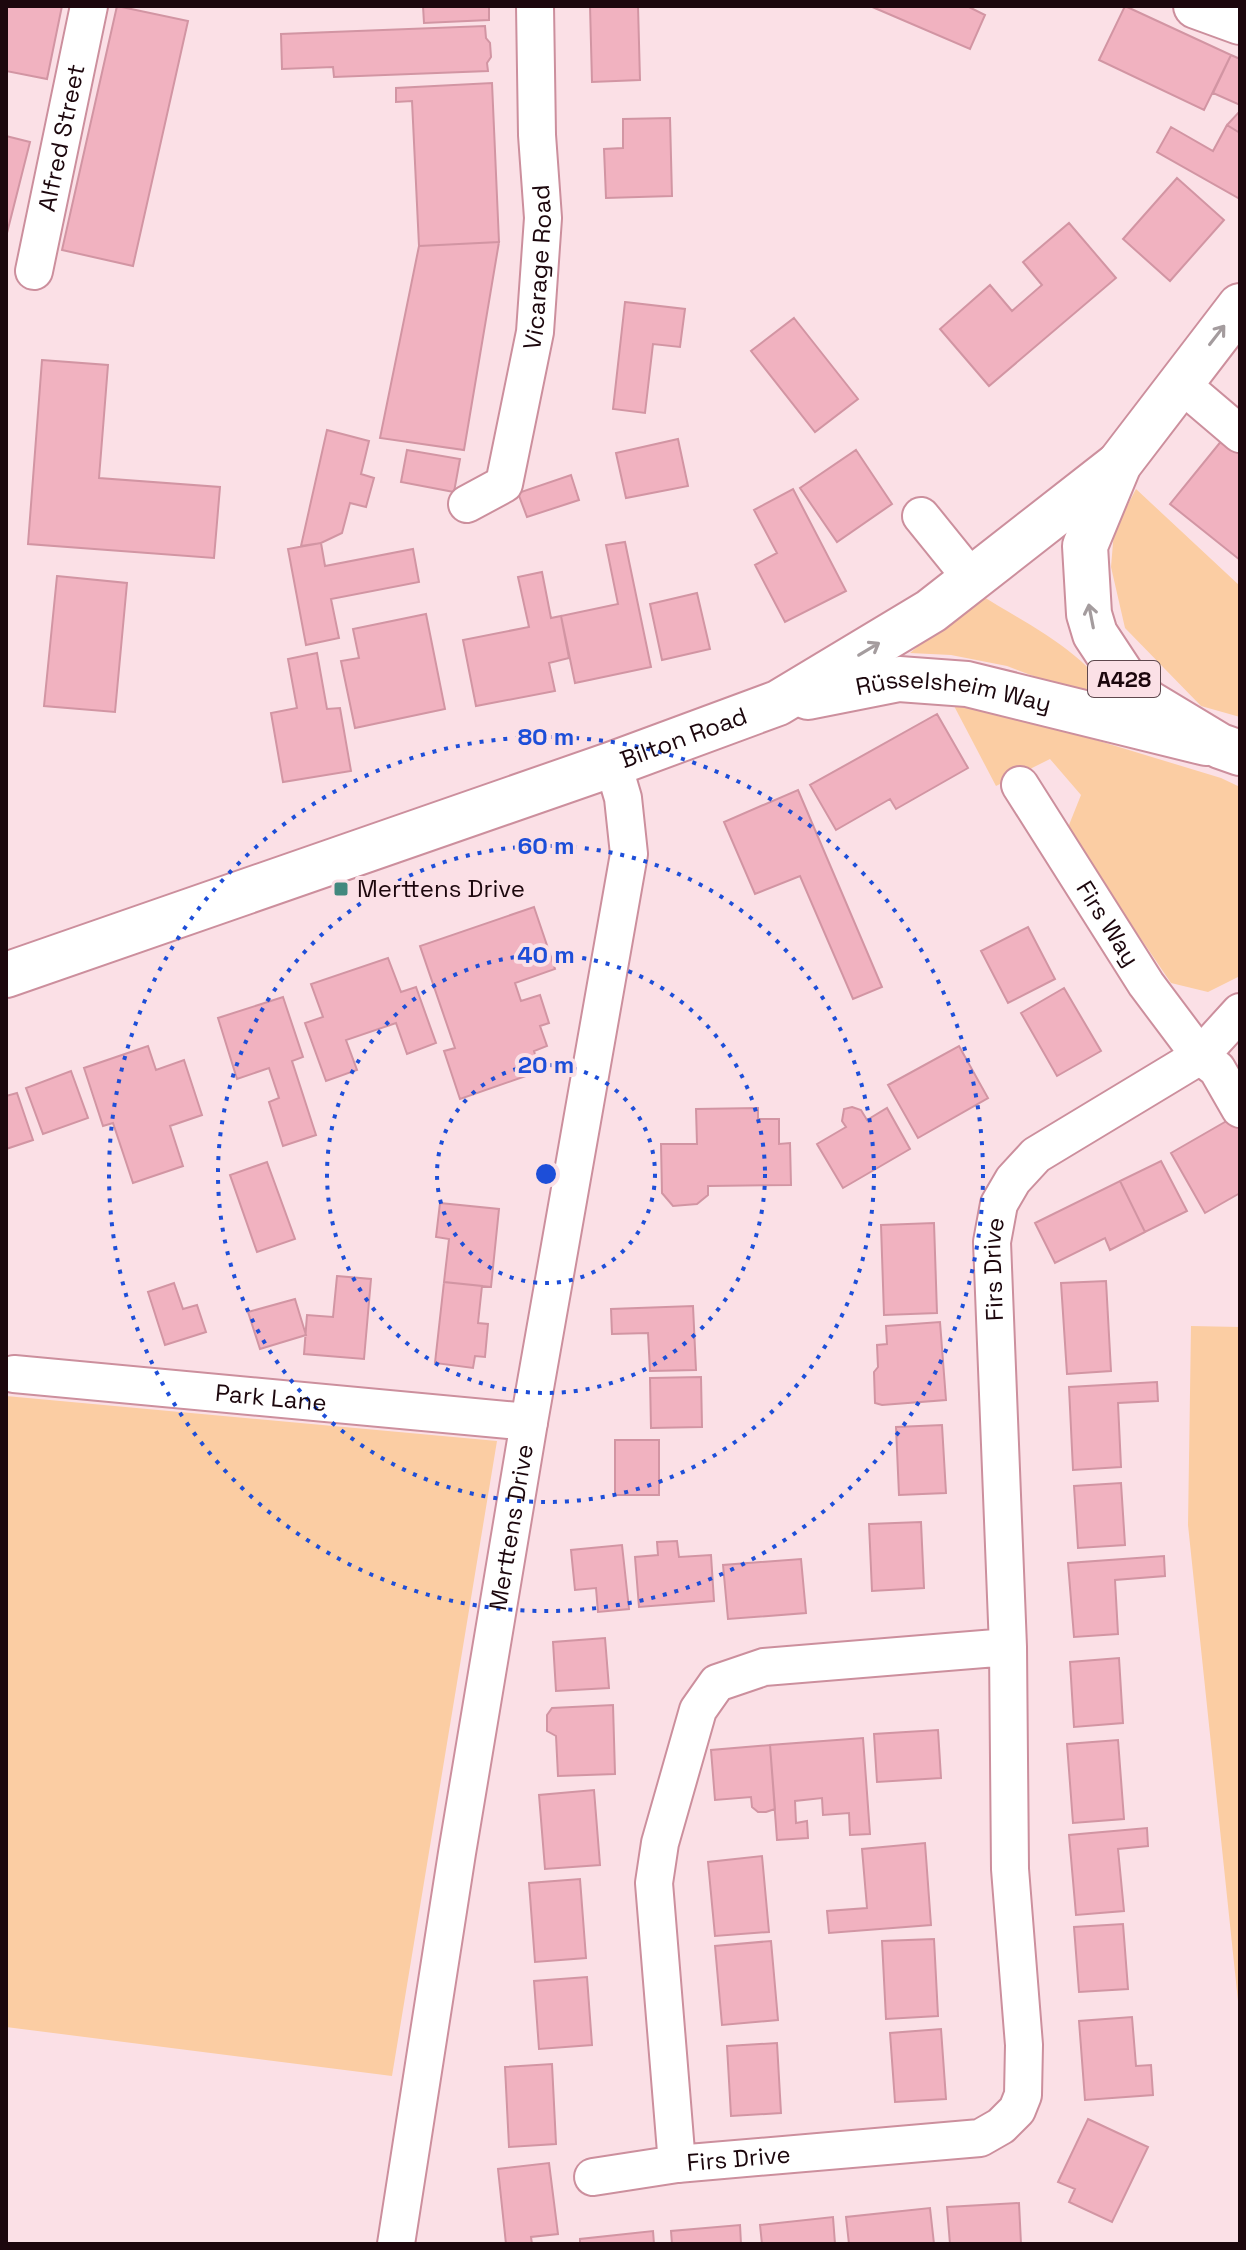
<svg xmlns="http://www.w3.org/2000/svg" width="1246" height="2250" font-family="'Space Grotesk',sans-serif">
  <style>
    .green { fill: #fbcda3 }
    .building { fill: #f1b2c0; stroke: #d295a3; stroke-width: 2 }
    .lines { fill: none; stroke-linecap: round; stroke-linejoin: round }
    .minor-casing { stroke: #cc8f9d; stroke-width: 40 }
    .major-casing { stroke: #cc8f9d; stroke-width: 48 }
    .highway-casing { stroke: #cc8f9d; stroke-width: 48 }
    .minor { stroke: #fff; stroke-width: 36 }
    .major { stroke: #fff; stroke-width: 44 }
    .highway { stroke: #fff; stroke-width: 44 }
    .oneway { stroke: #a49c9e }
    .ring { fill: none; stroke: #1d4ed8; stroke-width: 4; stroke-dasharray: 4 8 }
    .poi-dot { fill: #42887e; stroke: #fbe0e6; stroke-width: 3 }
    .labels { text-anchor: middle; stroke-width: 8; stroke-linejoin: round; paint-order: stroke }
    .shield { fill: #fbe0e6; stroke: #5f484e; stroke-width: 2 }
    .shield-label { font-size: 22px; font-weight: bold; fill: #1c070d }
    .street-label { font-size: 24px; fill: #1c070d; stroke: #fbe0e6 }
    .poi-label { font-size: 24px; fill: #1c070d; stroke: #fbe0e6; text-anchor: start }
    .centre { fill: #1d4ed8; stroke: #fbe0e6; stroke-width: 4 }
    .ring-label { font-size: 24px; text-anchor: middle; font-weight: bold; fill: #1d4ed8; stroke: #fbe0e6; stroke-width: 8; stroke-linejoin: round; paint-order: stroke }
  </style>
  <rect width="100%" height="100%" fill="#fbe0e6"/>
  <!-- green -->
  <path class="green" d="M1136 489 1240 586V717L1201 706 1125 628 1111 567 1114 531Z
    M979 594C1028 625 1091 653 1118 708L1007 666 951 655 910 653Z
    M953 704 984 706 1221 778 1240 787V976L1208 992 1171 983 1067 830 1081 795 1050 759 996 786Z
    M1191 1326 1240 1327V2020L1188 1525Z
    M6 1396 497 1441 392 2076 6 2027Z"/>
  <!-- building -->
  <path class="building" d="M6 6H62L47 79 6 71Z
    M117 6 188 21 133 266 62 250Z
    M423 6H489V20L424 23Z
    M590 6H638L640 80 592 82Z
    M870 6H967L985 15 970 49Z
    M1125 6 1231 55 1204 110 1099 60Z
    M485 26 486 38 490 43 491 57 487 63 488 71 334 77 333 67 282 69 281 34Z
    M1231 55 1240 59V105L1213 93Z
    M492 83 499 242 419 246 412 101 396 102V88Z
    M1240 111V133L1227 125Z
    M670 118 672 196 606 198 604 149 623 148V119Z
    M1227 125 1240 133V199L1157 152 1171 127 1213 151Z
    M6 136 30 142 6 237Z
    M1177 178 1224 220 1170 281 1123 239Z
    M1069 223 1116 278 989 386 940 329 990 285 1012 311 1042 285 1023 262Z
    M499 242 464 450 380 438 419 246Z
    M625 302 685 309 680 347 653 344 645 413 613 409Z
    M794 318 858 399 815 432 751 351Z
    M42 360 108 365 99 478 220 487 214 558 28 544Z
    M327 430 369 441 361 474 374 478 366 507 350 503 342 533 321 543 301 546Z
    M1227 434 1240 444V560L1170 504Z
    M678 439 688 486 626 498 616 453Z
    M407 450 460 459 454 492 401 482Z
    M856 450 892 504 837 542 800 488Z
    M571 475 579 500 527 517 518 493Z
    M793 489 846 591 785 622 755 565 777 553 754 510Z
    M625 542 651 667 575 683 561 616 618 604 606 545Z
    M321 543 325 566 413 549 419 582 331 599 339 638 306 645 288 549Z
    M542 572 551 618 561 616 569 658 549 663 555 691 476 706 463 640 529 627 518 577Z
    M57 576 127 583 115 712 44 706Z
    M697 593 710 649 662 660 650 604Z
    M426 614 445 709 355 728 341 661 359 658 353 629Z
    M317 653 327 709 340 708 351 771 283 782 271 713 297 708 288 659Z
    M937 714 968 768 896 809 890 799 836 830 810 785Z
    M798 790 882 987 853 999 800 876 755 894 724 822Z
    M534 907 555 969 515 983 521 1001 540 995 549 1023 540 1026 547 1046 534 1051 540 1071 460 1099 444 1051 455 1048 420 946Z
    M1028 927 1055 979 1008 1003 981 951Z
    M388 958 401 992 416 987 436 1043 407 1054 396 1023 346 1040 357 1070 326 1081 305 1023 323 1017 311 984Z
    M1064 988 1101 1051 1057 1076 1021 1013Z
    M283 997 303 1057 292 1061 316 1135 283 1146 269 1102 279 1098 269 1068 237 1079 218 1018Z
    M148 1046 156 1070 184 1060 202 1115 170 1126 183 1166 133 1183 113 1123 103 1126 84 1068Z
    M959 1046 988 1098 918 1138 888 1085Z
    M71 1071 88 1118 43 1134 26 1088Z
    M17 1093 33 1140 6 1149V1096Z
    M852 1107 861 1110 867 1120 887 1108 910 1149 843 1188 817 1144 846 1127 842 1121 844 1109Z
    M758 1108V1119H779V1144L790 1143 791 1185 708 1186V1195L697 1204 673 1206 662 1193 661 1144H697L696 1109Z
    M1237 1115 1240 1120V1193L1205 1213 1171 1153Z
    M1161 1161 1187 1211 1145 1232 1120 1181Z
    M267 1162 295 1239 257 1252 230 1175Z
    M1120 1181 1145 1232 1110 1250 1105 1238 1055 1263 1035 1223Z
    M440 1203 499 1209 491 1287 444 1282 449 1239 436 1237Z
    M934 1223 937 1313 884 1315 881 1225Z
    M337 1276 371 1279 364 1359 304 1354 307 1315 333 1317Z
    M1106 1281 1111 1371 1067 1374 1061 1283Z
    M444 1282 482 1286 478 1323 488 1324 485 1357 475 1356 473 1368 435 1363Z
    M174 1283 183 1309 197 1305 206 1332 165 1345 148 1292Z
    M295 1299 306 1335 260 1349 248 1312Z
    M693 1306 696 1370 650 1371 648 1333 612 1334 611 1309Z
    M940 1322 946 1400 882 1405 875 1403 874 1372 878 1367 877 1345 887 1344 886 1326Z
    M701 1377 702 1427 651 1428 650 1378Z
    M1157 1382 1158 1401 1118 1403 1121 1467 1073 1470 1069 1387Z
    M942 1425 946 1493 899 1495 896 1427Z
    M615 1440H659V1495H615Z
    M1121 1483 1125 1545 1078 1548 1074 1486Z
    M921 1522 924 1588 872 1591 869 1524Z
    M677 1541 679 1557 711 1555 714 1601 639 1607 635 1557 658 1555 657 1542Z
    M622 1545 629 1609 598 1612 596 1588 575 1590 571 1550Z
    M1164 1556 1165 1576 1115 1580 1118 1634 1074 1637 1068 1563Z
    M801 1559 806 1613 728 1619 723 1565Z
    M605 1638 609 1688 556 1691 553 1642Z
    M1119 1658 1123 1723 1074 1727 1070 1662Z
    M613 1705 615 1774 558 1776 556 1736 547 1731V1715L552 1708Z
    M938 1730 941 1778 877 1782 874 1734Z
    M863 1738 870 1834 850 1835 849 1813 823 1815 822 1798 795 1801 796 1823 807 1821 808 1838 777 1840 770 1745Z
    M1118 1740 1124 1819 1073 1823 1067 1744Z
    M770 1745 775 1809 766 1812H758L752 1807 751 1797 715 1800 711 1750Z
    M594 1790 600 1865 545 1869 539 1795Z
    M1147 1828 1148 1846 1118 1849 1124 1911 1076 1915 1069 1835Z
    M925 1843 931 1925 829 1933 827 1911 867 1908 862 1849Z
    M762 1856 769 1932 715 1936 708 1862Z
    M580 1879 586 1958 535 1962 529 1883Z
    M1123 1924 1128 1989 1079 1992 1074 1927Z
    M934 1939 938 2016 886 2019 882 1941Z
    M771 1941 778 2020 722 2025 715 1946Z
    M587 1977 592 2045 539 2049 534 1981Z
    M1132 2017 1136 2066 1151 2065 1153 2095 1085 2100 1079 2021Z
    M941 2029 946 2099 895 2102 890 2033Z
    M777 2043 781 2113 731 2116 727 2046Z
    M552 2064 556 2144 509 2147 505 2067Z
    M1088 2119 1148 2147 1112 2222 1069 2202 1075 2189 1058 2182Z
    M549 2163 558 2234 531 2237 532 2244H506L498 2169Z
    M1019 2203 1021 2244H950L947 2207Z
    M930 2208 934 2244H849L846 2217Z
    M833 2217 835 2244H762L760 2225Z
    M740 2225 741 2244H672L671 2231Z
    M653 2231 654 2244H580V2239Z"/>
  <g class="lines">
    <!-- minor casing -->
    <g class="minor-casing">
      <g id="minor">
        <path id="s1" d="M34 271 89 6"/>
        <path d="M1180 383 1240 434"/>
        <path id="s2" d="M467 504 504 484 535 332 543 218 537 135 535 6"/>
        <path d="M921 516 972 579"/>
        <path id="s3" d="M1020 785 1146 984 1200 1056 1217 1069 1240 1109"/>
        <path id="s4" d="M14 1374 529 1422"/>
        <path id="s5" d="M1008 1647 764 1667 717 1683 698 1710 660 1843 654 1883 677 2164 980 2138 1001 2126 1017 2110 1023 2095 1024 2045 1010 1869 1008 1647 992 1242 999 1204 1013 1180 1036 1155 1200 1056 1240 1012"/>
        <path d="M593 2177 677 2164"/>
        <path id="s6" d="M396 2244 457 1853 529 1422 629 854 623 798 613 764"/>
      </g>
    </g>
    <!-- major casing -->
    <g class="major-casing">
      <g id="major">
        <path d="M1196 6 1240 22"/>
        <path id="s7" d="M808 697 899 679 967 684 1206 743"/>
        <path id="s8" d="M6 975 613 764 778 703 931 611 1119 464"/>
      </g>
    </g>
    <!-- highway casing -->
    <g class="highway-casing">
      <path id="highway" d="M1240 306 1119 464 1085 546 1089 614 1095 634 1124 678 1147 702 1220 746 1240 753"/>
    </g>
    <!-- minor -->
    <use href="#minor" class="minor"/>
    <!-- major -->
    <use href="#major" class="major"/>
    <!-- highway -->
    <use href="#highway" class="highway"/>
  </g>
  <!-- one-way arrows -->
  <defs><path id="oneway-shaft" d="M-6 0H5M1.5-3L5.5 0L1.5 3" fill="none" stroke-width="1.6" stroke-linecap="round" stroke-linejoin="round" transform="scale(2)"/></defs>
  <g class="oneway">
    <use href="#oneway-shaft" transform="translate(1217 335) rotate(-52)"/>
    <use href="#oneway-shaft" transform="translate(1091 616) rotate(-101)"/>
    <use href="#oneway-shaft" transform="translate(869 649) rotate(-31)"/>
  </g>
  <!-- distance rings -->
  <g class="ring">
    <circle cx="546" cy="1174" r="109"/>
    <circle cx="546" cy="1174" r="219"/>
    <circle cx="546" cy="1174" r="328"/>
    <circle cx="546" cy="1174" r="437"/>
  </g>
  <!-- markers -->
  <rect class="poi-dot" x="333" y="881" width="16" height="16" rx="4"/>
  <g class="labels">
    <!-- shield labels -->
    <rect class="shield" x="1088" y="661" width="72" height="36" rx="6"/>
    <g class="shield-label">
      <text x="1124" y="687">A428</text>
    </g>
    <!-- street labels -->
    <g class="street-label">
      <text dy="8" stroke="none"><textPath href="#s1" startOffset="136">Alfred Street</textPath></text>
      <text dy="8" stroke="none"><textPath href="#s2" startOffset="262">Vicarage Road</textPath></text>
      <text dy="8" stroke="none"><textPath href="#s7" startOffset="148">Rüsselsheim Way</textPath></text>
      <text dy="8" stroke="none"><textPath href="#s8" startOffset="718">Bilton Road</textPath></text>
      <text dy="8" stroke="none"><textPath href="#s3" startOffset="164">Firs Way</textPath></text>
      <text dy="8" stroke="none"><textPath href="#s5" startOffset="1982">Firs Drive</textPath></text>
      <text dy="8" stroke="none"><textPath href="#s4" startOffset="258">Park Lane</textPath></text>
      <text dy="8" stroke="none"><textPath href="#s6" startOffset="726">Merttens Drive</textPath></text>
      <text dy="8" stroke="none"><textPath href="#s5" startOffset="850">Firs Drive</textPath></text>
    </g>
    <!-- poi labels -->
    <g class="poi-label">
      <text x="357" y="897">Merttens Drive</text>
    </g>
  </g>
  <circle cx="546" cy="1174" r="12" class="centre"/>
  <g class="ring-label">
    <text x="546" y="745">80 m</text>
    <text x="546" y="854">60 m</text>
    <text x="546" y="963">40 m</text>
    <text x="546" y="1073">20 m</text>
  </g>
  <!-- border -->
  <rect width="1246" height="2250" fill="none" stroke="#1c070d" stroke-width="16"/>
</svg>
